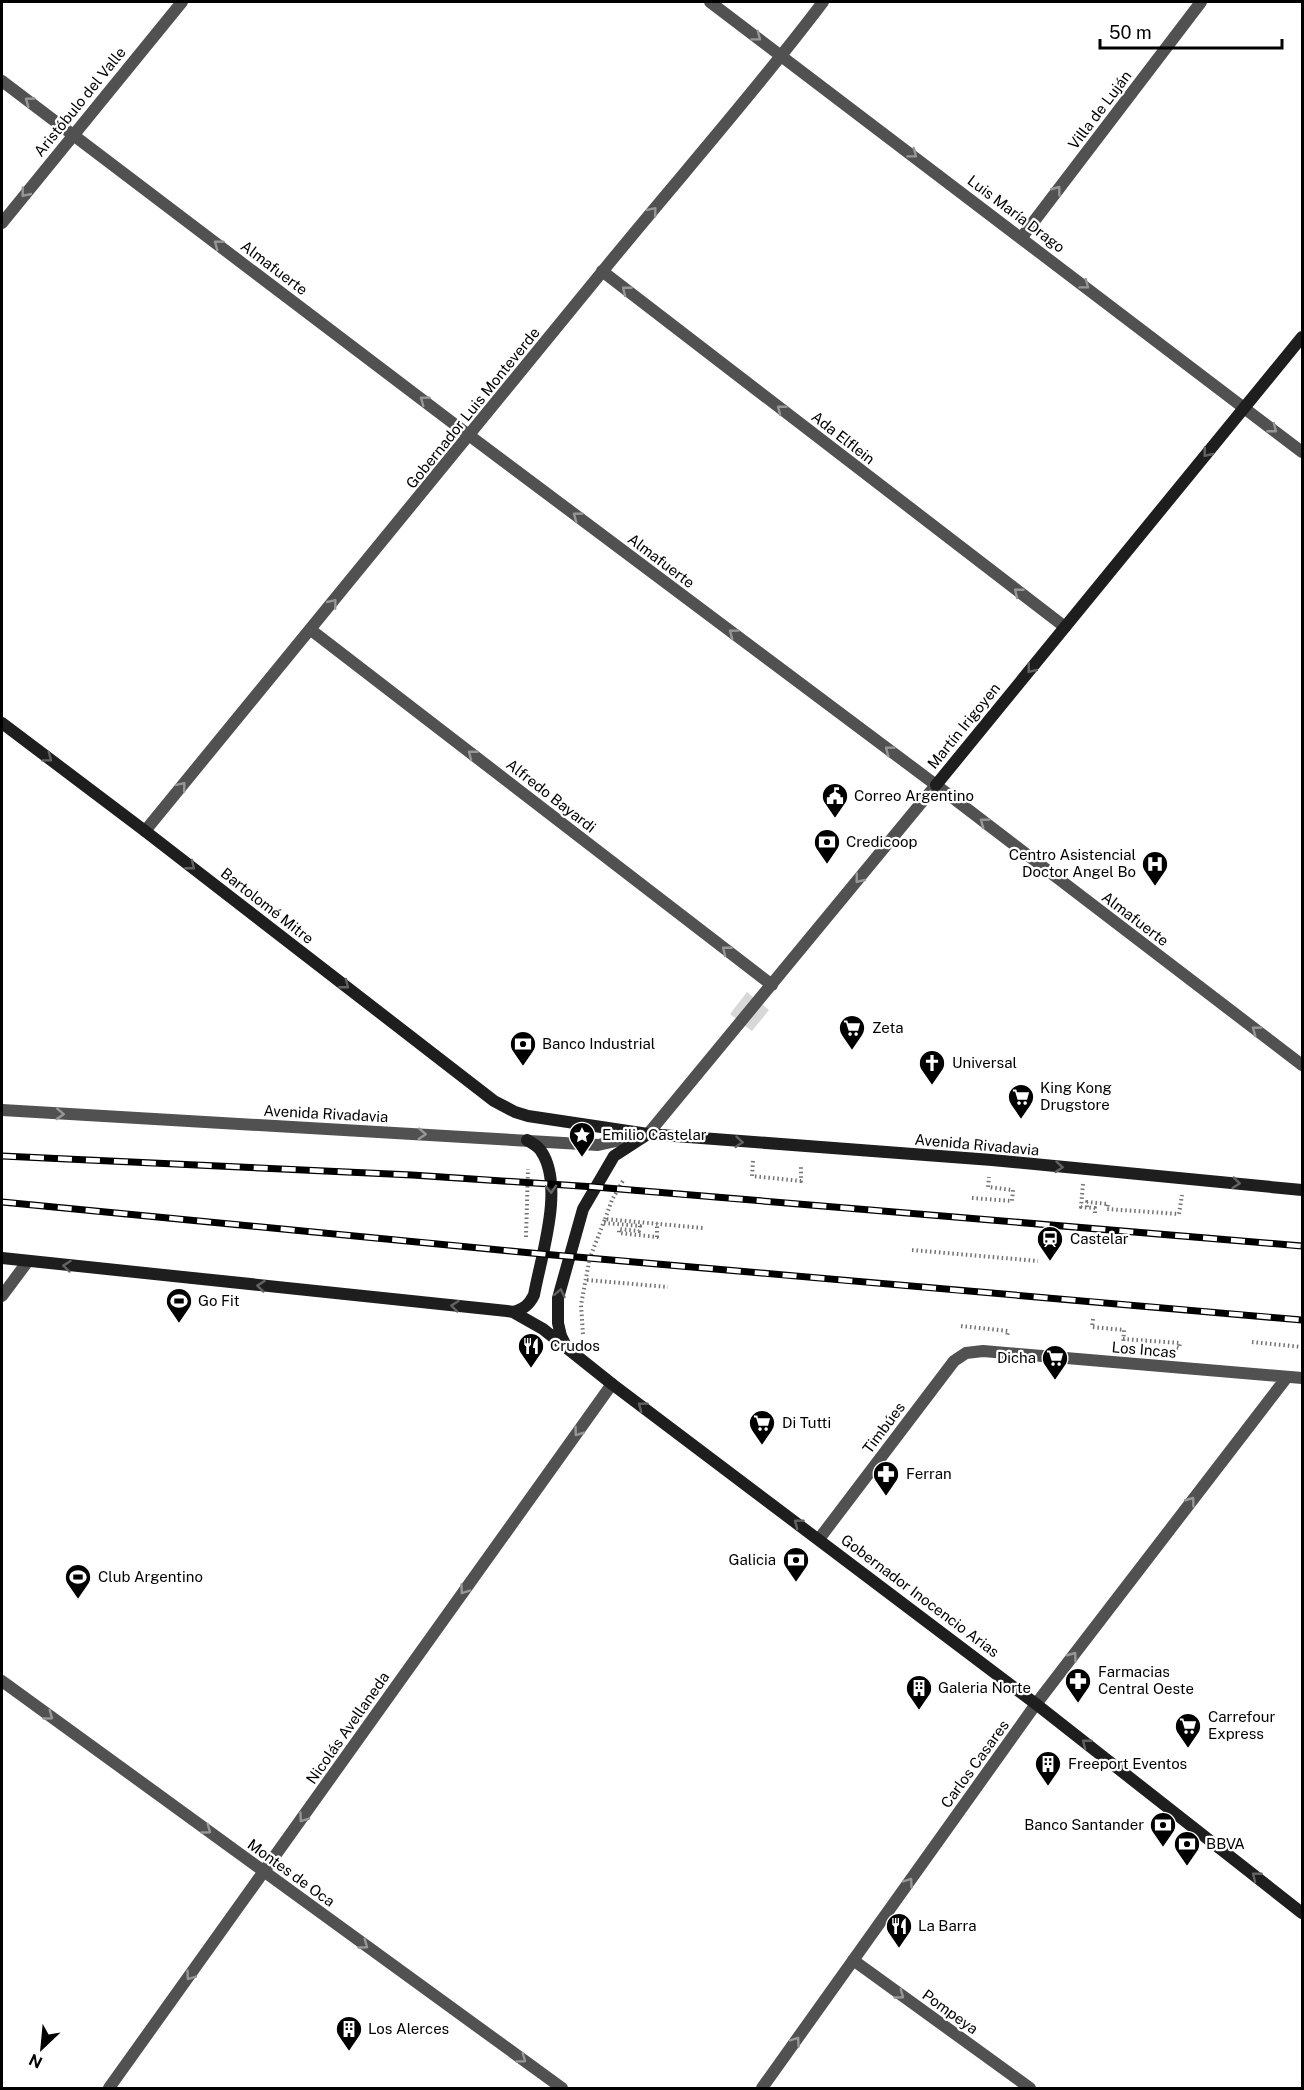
<svg xmlns="http://www.w3.org/2000/svg" width="1304" height="2090" font-family="'Public Sans',sans-serif">
  <style>
    .green { fill: #d8d8d8 }
    .lines { fill: none; stroke-linecap: round; stroke-linejoin: round }
    .path { stroke: #737373; stroke-width: 4; stroke-dasharray: 1.5 3; stroke-linecap: butt }
    .street { stroke: #515151; stroke-width: 12 }
    .secondary { stroke: #1e1e1e; stroke-width: 12 }
    .rail-casing { stroke: #000; stroke-width: 7 }
    .rail { stroke: #fff; stroke-width: 4.5; stroke-dasharray: 14; stroke-linecap: butt }
    .oneway { stroke: #979797 }
    .oneway2 { stroke: #626262 }
    .labels { text-anchor: middle; stroke-width: 4.5; stroke-linejoin: round; paint-order: stroke }
    .street-label { font-size: 15px; fill: #000; stroke: #fff }
    .poi-label { font-size: 15px; fill: #000; stroke: #fff; text-anchor: start }
  </style>
  <rect width="100%" height="100%" fill="#fff"/>
  <!-- green -->
  <path class="green" d="M747 992 769 1010 752 1031 730 1014Z"/>
  <g class="lines">
    <!-- path -->
    <path class="path" d="M753 1161 752 1176 801 1181V1165
      M1083 1184 1081 1207 1095 1208V1214
      M972 1198 1012 1201 1013 1190 988 1187 989 1177
      M1087 1207V1202L1108 1204 1107 1209 1179 1214 1182 1195
      M605 1219 612 1200 624 1179
      M604 1223 640 1226 639 1231 619 1229V1233L657 1237V1223
      M526 1237 528 1169
      M912 1250 1038 1261
      M591 1255 605 1219 703 1228
      M587 1280 668 1287
      M1093 1319 1092 1327 1124 1330 1123 1347
      M961 1326 1008 1331 1007 1337
      M583 1334 581 1305 589 1262
      M1123 1339 1180 1343 1179 1348 1175 1347
      M1252 1342 1302 1347"/>
    <!-- street -->
    <path class="street" d="M710 2 1302 452
      M2 81 470 436 936 785 1302 1065
      M2 223 182 2
      M1022 237 1201 2
      M602 271 1065 627
      M311 630 772 985
      M145 831C298 646 450 459 602 272 675 182 753 95 823 2
      M2 1110 598 1145 648 1134 936 785
      M2 1296 28 1261
      M819 1539 954 1361 966 1353 983 1351 1302 1378
      M2 1681 562 2088
      M853 1960 1030 2088
      M109 2088 612 1384
      M762 2088 1036 1704 1287 1377"/>
    <!-- secondary -->
    <path class="secondary" d="M2 723 145 831 494 1101 515 1112 528 1116 648 1134 992 1160 1302 1190
      M936 785 1302 337
      M2 1258 507 1311 513 1312 543 1329 612 1384 1036 1704 1302 1913
      M513 1312C524 1309 529 1305 534 1295 541 1256 565 1186 541 1151 538 1146 532 1143 527 1140
      M566 1346 561 1336 558 1323V1298L583 1209 614 1156 648 1134"/>
    <!-- rail casing -->
    <g class="rail-casing">
      <path id="rail" d="M2 1156 412 1175 595 1187 1302 1246
        M2 1202 542 1254 1302 1320"/>
    </g>
    <!-- rail -->
    <use href="#rail" class="rail"/>
  </g>
  <!-- one-way arrows -->
  <defs><path id="oneway-chevron" d="M-2-3.5L2.5 0L-2 3.5" fill="none" stroke-width="1.6" stroke-linecap="round" stroke-linejoin="round" transform="scale(1.5)"/></defs>
  <g class="oneway">
    <use href="#oneway-chevron" transform="translate(757 37) rotate(37)"/>
    <use href="#oneway-chevron" transform="translate(29 101) rotate(-144)"/>
    <use href="#oneway-chevron" transform="translate(913 154) rotate(37)"/>
    <use href="#oneway-chevron" transform="translate(1057 190) rotate(-53)"/>
    <use href="#oneway-chevron" transform="translate(25 193) rotate(129)"/>
    <use href="#oneway-chevron" transform="translate(653 211) rotate(-50)"/>
    <use href="#oneway-chevron" transform="translate(218 244) rotate(-143)"/>
    <use href="#oneway-chevron" transform="translate(1085 285) rotate(37)"/>
    <use href="#oneway-chevron" transform="translate(626 290) rotate(-142)"/>
    <use href="#oneway-chevron" transform="translate(424 400) rotate(-143)"/>
    <use href="#oneway-chevron" transform="translate(781 409) rotate(-142)"/>
    <use href="#oneway-chevron" transform="translate(1273 429) rotate(38)"/>
    <use href="#oneway-chevron" transform="translate(577 516) rotate(-143)"/>
    <use href="#oneway-chevron" transform="translate(1018 592) rotate(-142)"/>
    <use href="#oneway-chevron" transform="translate(333 603) rotate(-51)"/>
    <use href="#oneway-chevron" transform="translate(733 633) rotate(-143)"/>
    <use href="#oneway-chevron" transform="translate(889 750) rotate(-143)"/>
    <use href="#oneway-chevron" transform="translate(472 754) rotate(-142)"/>
    <use href="#oneway-chevron" transform="translate(182 786) rotate(-50)"/>
    <use href="#oneway-chevron" transform="translate(984 822) rotate(-143)"/>
    <use href="#oneway-chevron" transform="translate(859 879) rotate(129)"/>
    <use href="#oneway-chevron" transform="translate(726 950) rotate(-142)"/>
    <use href="#oneway-chevron" transform="translate(1256 1030) rotate(-143)"/>
    <use href="#oneway-chevron" transform="translate(60 1114) rotate(3)"/>
    <use href="#oneway-chevron" transform="translate(422 1134) rotate(3)"/>
    <use href="#oneway-chevron" transform="translate(578 1432) rotate(126)"/>
    <use href="#oneway-chevron" transform="translate(1191 1501) rotate(-53)"/>
    <use href="#oneway-chevron" transform="translate(464 1590) rotate(125)"/>
    <use href="#oneway-chevron" transform="translate(1073 1656) rotate(-53)"/>
    <use href="#oneway-chevron" transform="translate(49 1716) rotate(36)"/>
    <use href="#oneway-chevron" transform="translate(303 1818) rotate(125)"/>
    <use href="#oneway-chevron" transform="translate(207 1830) rotate(36)"/>
    <use href="#oneway-chevron" transform="translate(909 1882) rotate(-54)"/>
    <use href="#oneway-chevron" transform="translate(364 1945) rotate(36)"/>
    <use href="#oneway-chevron" transform="translate(190 1976) rotate(126)"/>
    <use href="#oneway-chevron" transform="translate(900 1995) rotate(36)"/>
    <use href="#oneway-chevron" transform="translate(796 2041) rotate(-55)"/>
    <use href="#oneway-chevron" transform="translate(522 2059) rotate(36)"/>
  </g>
  <g class="oneway2">
    <use href="#oneway-chevron" transform="translate(1207 453) rotate(129)"/>
    <use href="#oneway-chevron" transform="translate(1031 669) rotate(129)"/>
    <use href="#oneway-chevron" transform="translate(48 758) rotate(37)"/>
    <use href="#oneway-chevron" transform="translate(191 866) rotate(38)"/>
    <use href="#oneway-chevron" transform="translate(345 985) rotate(38)"/>
    <use href="#oneway-chevron" transform="translate(739 1142) rotate(5)"/>
    <use href="#oneway-chevron" transform="translate(1059 1167) rotate(5)"/>
    <use href="#oneway-chevron" transform="translate(1236 1183) rotate(6)"/>
    <use href="#oneway-chevron" transform="translate(551 1189) rotate(88)"/>
    <use href="#oneway-chevron" transform="translate(67 1266) rotate(-174)"/>
    <use href="#oneway-chevron" transform="translate(261 1286) rotate(-174)"/>
    <use href="#oneway-chevron" transform="translate(560 1293) rotate(-78)"/>
    <use href="#oneway-chevron" transform="translate(455 1306) rotate(-174)"/>
    <use href="#oneway-chevron" transform="translate(642 1406) rotate(-143)"/>
    <use href="#oneway-chevron" transform="translate(798 1523) rotate(-143)"/>
    <use href="#oneway-chevron" transform="translate(1086 1743) rotate(-142)"/>
    <use href="#oneway-chevron" transform="translate(1256 1876) rotate(-142)"/>
  </g>
  <!-- icons -->
  <defs>
    <g id="civic-pin" transform="scale(1.35)"><path d="M0 17L-7.5 6A9.5 9.5 0 1 1 7.5 6Z" fill="#000" stroke="#fff"/><path d="M-.6-6.5H3V-4.5H.6V-3L4-1V1h2V6H-6V1h2V-1L-.6-3ZM-1.2 2.5V6h2.4V2.5Z" fill="#fff"/></g>
    <g id="bank-pin" transform="scale(1.35)"><path d="M0 17L-7.5 6A9.5 9.5 0 1 1 7.5 6Z" fill="#000" stroke="#fff"/><path d="M-6-4H6V4H-6ZM0-2.3a2.3 2.3 0 1 0 0 4.6a2.3 2.3 0 1 0 0-4.6Z" fill="#fff"/></g>
    <g id="hospital-pin" transform="scale(1.35)"><path d="M0 17L-7.5 6A9.5 9.5 0 1 1 7.5 6Z" fill="#000" stroke="#fff"/><path d="M-5-5h3v3.5h4V-5h3V5h-3V1.5h-4V5h-3Z" fill="#fff"/></g>
    <g id="supermarket-pin" transform="scale(1.35)"><path d="M0 17L-7.5 6A9.5 9.5 0 1 1 7.5 6Z" fill="#000" stroke="#fff"/><path d="M-6-5.5h2.5l.6 2H6L4.5 2H-2.5L-4.4-4H-6ZM-1.5 3.2a1.3 1.3 0 1 0 .1 0ZM3 3.2a1.3 1.3 0 1 0 .1 0Z" fill="#fff"/></g>
    <g id="church-pin" transform="scale(1.35)"><path d="M0 17L-7.5 6A9.5 9.5 0 1 1 7.5 6Z" fill="#000" stroke="#fff"/><path d="M-1.2-6h2.4v3.5h3.3v2.4h-3.3V6h-2.4V-.1h-3.3v-2.4h3.3Z" fill="#fff"/></g>
    <g id="sight-pin" transform="scale(1.35)"><path d="M0 17L-7.5 6A9.5 9.5 0 1 1 7.5 6Z" fill="#000" stroke="#fff"/><path d="M0-6L1.8-2.2L6-1.7L2.9 1.2L3.7 5.4L0 3.3L-3.7 5.4L-2.9 1.2L-6-1.7L-1.8-2.2Z" fill="#fff"/></g>
    <g id="station-pin" transform="scale(1.35)"><path d="M0 17L-7.5 6A9.5 9.5 0 1 1 7.5 6Z" fill="#000" stroke="#fff"/><path d="M-3-6H3Q5-6 5-4V2Q5 4 3 4L4.5 6H3L1.5 4h-3L-3 6H-4.5L-3 4Q-5 4-5 2V-4Q-5-6-3-6ZM-3.5-4v3h7v-3ZM-3.5 1v1.5H-2V1ZM2 1v1.5H3.5V1Z" fill="#fff"/></g>
    <g id="stadium-pin" transform="scale(1.35)"><path d="M0 17L-7.5 6A9.5 9.5 0 1 1 7.5 6Z" fill="#000" stroke="#fff"/><path d="M0-5a6.5 5 0 1 0 0 10a6.5 5 0 1 0 0-10ZM-3.5-1.8h7v3.6h-7Z" fill="#fff"/></g>
    <g id="restaurant-pin" transform="scale(1.35)"><path d="M0 17L-7.5 6A9.5 9.5 0 1 1 7.5 6Z" fill="#000" stroke="#fff"/><path d="M-5-6h1v4h1v-4h1v4h1v-4h1v5L-1.5 .5V6h-2V.5L-5-1ZM5-6V6H3V1.5H1.5Q1.5-4 5-6Z" fill="#fff"/></g>
    <g id="pharmacy-pin" transform="scale(1.35)"><path d="M0 17L-7.5 6A9.5 9.5 0 1 1 7.5 6Z" fill="#000" stroke="#fff"/><path d="M-2-6h4v4h4v4h-4v4h-4v-4h-4v-4h4Z" fill="#fff"/></g>
    <g id="building-pin" transform="scale(1.35)"><path d="M0 17L-7.5 6A9.5 9.5 0 1 1 7.5 6Z" fill="#000" stroke="#fff"/><path d="M-4-6H4V6H1V3H-1V6H-4ZM-2.5-4.3h1.7v1.8h-1.7ZM.8-4.3h1.7v1.8H.8ZM-2.5-1h1.7V.8h-1.7ZM.8-1h1.7V.8H.8Z" fill="#fff"/></g>
  </defs>
  <g fill-rule="evenodd">
    <use href="#civic-pin" x="835" y="796"/>
    <use href="#bank-pin" x="827" y="842"/>
    <use href="#hospital-pin" x="1155" y="864"/>
    <use href="#supermarket-pin" x="852" y="1028"/>
    <use href="#bank-pin" x="523" y="1044"/>
    <use href="#church-pin" x="932" y="1063"/>
    <use href="#supermarket-pin" x="1021" y="1097"/>
    <use href="#sight-pin" x="582" y="1135"/>
    <use href="#station-pin" x="1050" y="1239"/>
    <use href="#stadium-pin" x="179" y="1301"/>
    <use href="#restaurant-pin" x="531" y="1346"/>
    <use href="#supermarket-pin" x="1055" y="1358"/>
    <use href="#supermarket-pin" x="762" y="1423"/>
    <use href="#pharmacy-pin" x="886" y="1474"/>
    <use href="#bank-pin" x="796" y="1560"/>
    <use href="#stadium-pin" x="78" y="1577"/>
    <use href="#pharmacy-pin" x="1078" y="1681"/>
    <use href="#building-pin" x="919" y="1688"/>
    <use href="#supermarket-pin" x="1188" y="1726"/>
    <use href="#building-pin" x="1048" y="1764"/>
    <use href="#bank-pin" x="1163" y="1825"/>
    <use href="#bank-pin" x="1187" y="1844"/>
    <use href="#restaurant-pin" x="899" y="1926"/>
    <use href="#building-pin" x="349" y="2029"/>
  </g>
  <g class="labels">
    <!-- street labels -->
    <g class="street-label">
      <text transform="translate(80 102) rotate(-51)" y="5">Aristóbulo del Valle</text>
      <text transform="translate(1100 110) rotate(-53)" y="5">Villa de Luján</text>
      <text transform="translate(1016 214) rotate(37)" y="5">Luis María Drago</text>
      <text transform="translate(274 268) rotate(37)" y="5">Almafuerte</text>
      <text transform="translate(473 408) rotate(-51)" y="5">Gobernador Luis Monteverde</text>
      <text transform="translate(843 438) rotate(38)" y="5">Ada Elflein</text>
      <text transform="translate(661 561) rotate(37)" y="5">Almafuerte</text>
      <text transform="translate(964 726) rotate(-51)" y="5">Martín Irigoyen</text>
      <text transform="translate(551 796) rotate(38)" y="5">Alfredo Bayardi</text>
      <text transform="translate(267 906) rotate(38)" y="5">Bartolomé Mitre</text>
      <text transform="translate(1135 919) rotate(37)" y="5">Almafuerte</text>
      <text transform="translate(326 1114) rotate(3)" y="5">Avenida Rivadavia</text>
      <text transform="translate(977 1145) rotate(5)" y="5">Avenida Rivadavia</text>
      <text transform="translate(1144 1350) rotate(5)" y="5">Los Incas</text>
      <text transform="translate(884 1428) rotate(-53)" y="5">Timbúes</text>
      <text transform="translate(920 1596) rotate(37)" y="5">Gobernador Inocencio Arias</text>
      <text transform="translate(348 1728) rotate(-55)" y="5">Nicolás Avellaneda</text>
      <text transform="translate(975 1764) rotate(-54)" y="5">Carlos Casares</text>
      <text transform="translate(291 1873) rotate(36)" y="5">Montes de Oca</text>
      <text transform="translate(950 2012) rotate(36)" y="5">Pompeya</text>
    </g>
    <!-- poi labels -->
    <g class="poi-label">
      <text x="854" y="801">Correo Argentino</text>
      <text x="846" y="847">Credicoop</text>
      <text x="1136" y="860" text-anchor="end">Centro Asistencial<tspan x="1136" dy="17">Doctor Angel Bo</tspan></text>
      <text x="872" y="1033">Zeta</text>
      <text x="542" y="1049">Banco Industrial</text>
      <text x="952" y="1068">Universal</text>
      <text x="1040" y="1093">King Kong<tspan x="1040" dy="17">Drugstore</tspan></text>
      <text x="602" y="1140">Emilio Castelar</text>
      <text x="1070" y="1244">Castelar</text>
      <text x="198" y="1306">Go Fit</text>
      <text x="550" y="1351">Crudos</text>
      <text x="1036" y="1363" text-anchor="end">Dicha</text>
      <text x="782" y="1428">Di Tutti</text>
      <text x="906" y="1479">Ferran</text>
      <text x="776" y="1565" text-anchor="end">Galicia</text>
      <text x="98" y="1582">Club Argentino</text>
      <text x="1098" y="1677">Farmacias<tspan x="1098" dy="17">Central Oeste</tspan></text>
      <text x="938" y="1693">Galeria Norte</text>
      <text x="1208" y="1722">Carrefour<tspan x="1208" dy="17">Express</tspan></text>
      <text x="1068" y="1769">Freeport Eventos</text>
      <text x="1144" y="1830" text-anchor="end">Banco Santander</text>
      <text x="1206" y="1849">BBVA</text>
      <text x="918" y="1931">La Barra</text>
      <text x="368" y="2034">Los Alerces</text>
    </g>
  </g>
  <!-- border -->
  <rect width="1304" height="2090" fill="none" stroke="#000000" stroke-width="6"/>
  <!-- north arrow -->
  <g transform="translate(42 2048) rotate(206)" stroke="#ffffff" stroke-width="4.5" paint-order="stroke">
  <path d="M0-4.5L10 22L0 15L-10 22Z" fill="#000000"/>
  <text y="-9" font-size="16" font-weight="bold" text-anchor="middle" fill="#000000">N</text>
  </g>
  <!-- scale -->
  <path d="M1100 39v9h182v-9" fill="none" stroke="#000000" stroke-width="3"/>
  <text x="1109" y="39" font-size="18" fill="#000000" stroke="#ffffff" stroke-width="4.5" paint-order="stroke">50 m</text>
</svg>
